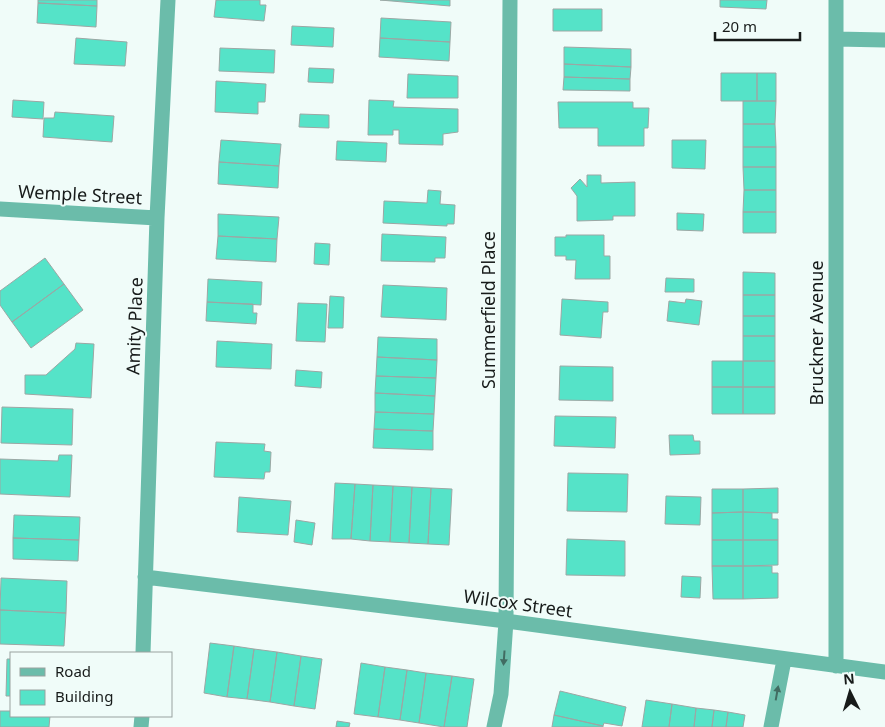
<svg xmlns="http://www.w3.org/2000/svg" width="885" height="727" font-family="'Noto Sans',sans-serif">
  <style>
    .building { fill: #55e3c8; stroke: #9ca7a4 }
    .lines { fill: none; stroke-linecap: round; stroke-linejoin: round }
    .minor { stroke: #6bbcaa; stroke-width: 15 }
    .oneway { fill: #416c62 }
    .labels { text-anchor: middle; stroke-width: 4; stroke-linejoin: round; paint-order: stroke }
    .street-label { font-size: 18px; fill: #171b1a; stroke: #f0fcf9 }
  </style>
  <rect width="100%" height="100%" fill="#f0fcf9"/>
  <!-- building -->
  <path class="building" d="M38 0H97V6L38 3Z
    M216 0H260V5H266L264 21 214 17Z
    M380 0H450V6Z
    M720 0H767L766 9 720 7Z
    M38 3 97 6 96 27 37 23Z
    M553 9H602V31H553Z
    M381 18 451 22 450 42 380 38Z
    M292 26 334 28 333 47 291 45Z
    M76 38 127 42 125 66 74 64Z
    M380 38 450 42 449 61 379 57Z
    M564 47 631 49V67L564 64Z
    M220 48 275 50 274 73 219 71Z
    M564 64 631 67 630 79 564 77Z
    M309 68 334 69 333 83 308 82Z
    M721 73H757V101H721Z
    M757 73H776V101H757Z
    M408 74 458 76V98H407Z
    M564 77 630 79V91L563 90Z
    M216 81 266 84 265 102H258V114L215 112Z
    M13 100 44 102 43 119 12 117Z
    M369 100 394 101 393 107 458 109V132L443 134V145L399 144V130H393V135H368Z
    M743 101H776L775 124H743Z
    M558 102H633V108H649L648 128H644V146H598V128H559Z
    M55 112 114 116 112 142 43 137 44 118H54Z
    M300 114 329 115V128L299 127Z
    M743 124H775L776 147H743Z
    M221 140 281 144 279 166 219 162Z
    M672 140H706L705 169 672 168Z
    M337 141 387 143 386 162 336 160Z
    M743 147H776V167H743Z
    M219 162 279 166 278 188 218 184Z
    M743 167H776V190H744Z
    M587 175H601V183L635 182V216H613V220L577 221V196L571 188 580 179 587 187Z
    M428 190 441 191 440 204 455 205 454 224H447V226L383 223 384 201 427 203Z
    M744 190H776V212H743Z
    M743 212H776V233H743Z
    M677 213 704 214 703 231 677 230Z
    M218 214 279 217 277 239 218 236Z
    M382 234 446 237 445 258H435V262L381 261Z
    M566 235H604V256H610V279H575L576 260H566V256H555V237H566Z
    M218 236 277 239 276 262 216 259Z
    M315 243 330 244 329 265 314 264Z
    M45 258 64 284 12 322 0 305V291Z
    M743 272 775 273V295H743Z
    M666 278 694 279V292H665Z
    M208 279 262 282 261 305 207 302Z
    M64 284 83 310 31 348 12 322Z
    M383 285 447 288 446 320 381 317Z
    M743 295H775V316H743Z
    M330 296 344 297 343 328H328Z
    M562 299 608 302V312H603L601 338 560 335Z
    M686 299 702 301 699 325 667 321 669 301 685 303Z
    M207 302 253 304V313H257L256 324 206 321Z
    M298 303 327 304 325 342 296 341Z
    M743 316H775V336H743Z
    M743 336H775V361H743Z
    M378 337 437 339V360L377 357Z
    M217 341 272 344 271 369 216 367Z
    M76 343 94 344 91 398 25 394V375H46L75 349Z
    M377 357 437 360 436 378 376 376Z
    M712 361H743V387H712Z
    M743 361H775V387H743Z
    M560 366 613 367V401L559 400Z
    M296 370 322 372 321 388 295 386Z
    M376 376 436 378 435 396 375 393Z
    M712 387H743V414H712Z
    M743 387H775V414H743Z
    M375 393 435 396 434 414 375 412Z
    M2 407 73 409 72 445 1 443Z
    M375 412 434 414 433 431 374 429Z
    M555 416 616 417 615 448 554 446Z
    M374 429 433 431V450L373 448Z
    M669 435H693L694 441H700V454L670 455Z
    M216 442 265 444 264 451 271 452 270 472H265L264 479 214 477Z
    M59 455H72L70 497 0 494V459L58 461Z
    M568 473 628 474 627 512 567 511Z
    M335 483 355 484 351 539H332Z
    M355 484 373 485 370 541 351 539Z
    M373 485 393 486 390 542 370 541Z
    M393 486 412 487 409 543 390 542Z
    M412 487 431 488 428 544 409 543Z
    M431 488 452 489 449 545 428 544Z
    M778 488V513L743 512V489Z
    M712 489H743V512L712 513Z
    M666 496 701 497 700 525 665 524Z
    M239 497 291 501 288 535 237 532Z
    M743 512 772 513V519H778V540H743Z
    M743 512V540H712V513Z
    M14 515 80 517 79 540 13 538Z
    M296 520 315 523 312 545 294 542Z
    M13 538 79 540 78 561 13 559Z
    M567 539 625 541V576L566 575Z
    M712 540H743V566H712Z
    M743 540H778V565L743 566Z
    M712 566H743V599H713Z
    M743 566H772V573H778V598L743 599Z
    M682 576 701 577 700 598 681 597Z
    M1 578 67 581 66 613 0 610Z
    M0 610 66 613 64 646 0 644Z
    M210 643 234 646 227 697 204 693Z
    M234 646 254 649 247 699 227 697Z
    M254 649 277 652 270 702 247 699Z
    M277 652 301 656 294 706 270 702Z
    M301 656 322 659 315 709 294 706Z
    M7 659H11V696H6Z
    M361 663 385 667 378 717 354 714Z
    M385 667 407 670 400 720 378 717Z
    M407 670 426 673 419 723 400 720Z
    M426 673 452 676 444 727 419 723Z
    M452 676 474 679 467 727H444Z
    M560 691 626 707 622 726 604 723 603 726 554 715Z
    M646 700 672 704 669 727H642Z
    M672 704 696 708 694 727H669Z
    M696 708 714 710 712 727H694Z
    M714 710 728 712 726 727H712Z
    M0 711H11V716H50L49 727H0Z
    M728 712 745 715 743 727H726Z
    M554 715 603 726V727H552Z
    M337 721 350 723 349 727H336Z"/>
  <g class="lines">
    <!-- minor -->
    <path class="minor" d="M836 0V666
      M836 39 885 40
      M0 209 157 218
      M145 577 506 621 885 672
      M143 653 157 218 168 0
      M141 727 142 716
      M494 727 501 694 506 621 510 0
      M771 727 784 660"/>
  </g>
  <!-- one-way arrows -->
  <defs><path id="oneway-solid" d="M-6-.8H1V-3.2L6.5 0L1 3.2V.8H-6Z" transform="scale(1.25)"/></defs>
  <g class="oneway">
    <use href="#oneway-solid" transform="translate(504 658) rotate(94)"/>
    <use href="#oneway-solid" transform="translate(777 693) rotate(-80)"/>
  </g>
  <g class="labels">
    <!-- street labels -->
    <g class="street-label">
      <text transform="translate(80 195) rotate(3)" y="6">Wemple Street</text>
      <text transform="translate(489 310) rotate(-90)" y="6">Summerfield Place</text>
      <text transform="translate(135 326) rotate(-88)" y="6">Amity Place</text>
      <text transform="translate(817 333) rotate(-90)" y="6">Bruckner Avenue</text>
      <text transform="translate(518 604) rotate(8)" y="6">Wilcox Street</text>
    </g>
  </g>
  <!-- legend -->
  <rect x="10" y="652" width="162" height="65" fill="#f0fcf9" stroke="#99a2a0"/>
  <rect x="20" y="668" width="25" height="8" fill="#6bbcaa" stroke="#99a2a0"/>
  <text x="55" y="677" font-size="15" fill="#171b1a">Road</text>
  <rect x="20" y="690" width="25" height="15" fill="#55e3c8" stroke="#99a2a0"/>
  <text x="55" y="702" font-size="15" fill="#171b1a">Building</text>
  <!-- north arrow -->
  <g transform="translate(850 692) rotate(355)" stroke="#f0fcf9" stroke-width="4" paint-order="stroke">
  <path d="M0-4L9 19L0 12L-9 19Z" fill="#171b1a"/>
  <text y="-8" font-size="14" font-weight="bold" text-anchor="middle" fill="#171b1a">N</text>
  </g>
  <!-- scale -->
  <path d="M715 32v8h85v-8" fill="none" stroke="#171b1a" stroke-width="2.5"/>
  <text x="722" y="32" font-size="15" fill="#171b1a" stroke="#f0fcf9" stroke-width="4" paint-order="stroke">20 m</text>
</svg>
